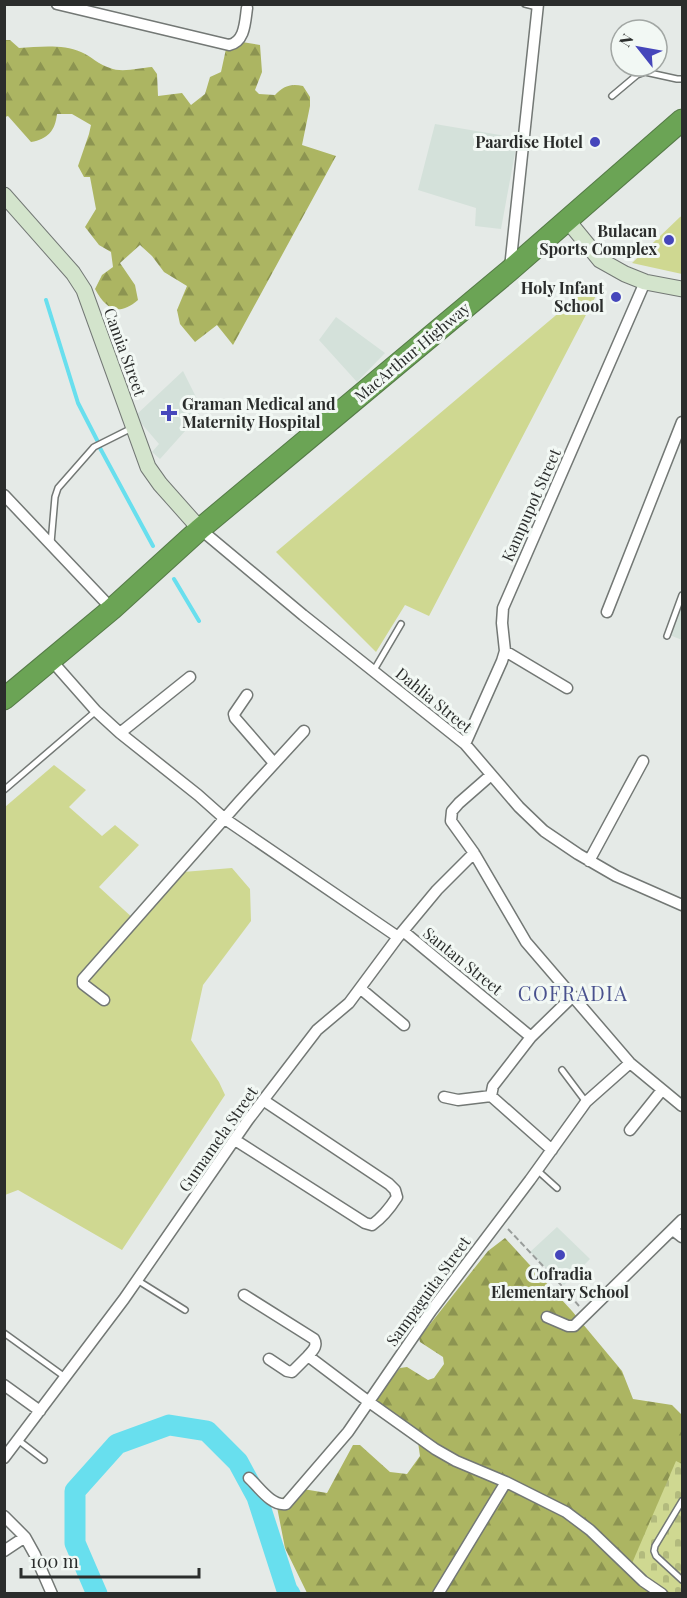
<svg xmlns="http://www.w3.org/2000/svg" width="687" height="1598" font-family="'Playfair Display',serif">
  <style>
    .built { fill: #d4e1da }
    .green { fill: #cfd891 }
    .forest { fill: url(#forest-firs) }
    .cemetery { fill: url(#cemetery-stones) }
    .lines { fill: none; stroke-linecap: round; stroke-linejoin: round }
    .stream { stroke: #68dfee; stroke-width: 4 }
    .river { stroke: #68dfee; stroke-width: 21 }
    .lane-casing { stroke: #737875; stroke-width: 8 }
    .street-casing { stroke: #737875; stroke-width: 13 }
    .secondary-casing { stroke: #737875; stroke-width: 17 }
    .highway-casing { stroke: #557a47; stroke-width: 23 }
    .path { stroke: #999d9b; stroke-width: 2; stroke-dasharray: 6 3; stroke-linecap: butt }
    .lane { stroke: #fff; stroke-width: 5 }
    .street { stroke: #fff; stroke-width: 10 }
    .secondary { stroke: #d3e4cc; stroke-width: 15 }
    .highway { stroke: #6ba455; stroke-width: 21 }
    .poi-dot { fill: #4546bb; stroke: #f2f8f4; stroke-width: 2 }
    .labels { text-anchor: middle; stroke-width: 6; stroke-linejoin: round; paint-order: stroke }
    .poi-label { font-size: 16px; font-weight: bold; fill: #2b2d2c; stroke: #f2f8f4; text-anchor: end }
    .street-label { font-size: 16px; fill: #2b2d2c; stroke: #f2f8f4 }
    .quarter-label { font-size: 20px; letter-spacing: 1.5px; fill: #49518e; stroke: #f2f8f4 }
  </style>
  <defs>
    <pattern id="forest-firs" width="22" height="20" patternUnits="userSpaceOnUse" patternTransform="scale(1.5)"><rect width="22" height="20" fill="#acb562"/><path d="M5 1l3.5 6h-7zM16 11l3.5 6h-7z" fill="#8c9451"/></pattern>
    <pattern id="cemetery-stones" width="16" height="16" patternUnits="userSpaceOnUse" patternTransform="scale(1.5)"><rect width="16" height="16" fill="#cfd891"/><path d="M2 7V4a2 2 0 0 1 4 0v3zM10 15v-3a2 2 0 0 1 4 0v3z" fill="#b2ba7d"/></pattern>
  </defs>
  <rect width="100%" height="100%" fill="#e5eae7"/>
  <!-- built -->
  <path class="built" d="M435 124 500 135 517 142 501 229 475 226 476 208 418 190Z
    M336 317 385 353 357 382 319 340Z
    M183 371 202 409 194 421 160 459 152 452 159 444 135 416Z
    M682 596V640L667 634Z
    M557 1227 590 1259 564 1285 530 1252Z"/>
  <!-- green -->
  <path class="green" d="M682 216V274L632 263 680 217Z
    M594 283 601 286 429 616 405 605 376 652 276 552Z
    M54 765 86 790 69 807 102 836 115 825 139 845 99 887 135 920 183 872 232 868 250 889 251 921 203 985 191 1040 219 1082 225 1095 122 1250 18 1190 5 1195V807Z"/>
  <!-- forest -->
  <path class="forest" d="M5 40H10L19 48C39 47 62 44 81 52 91 56 99 65 110 68 121 73 140 68 152 67L157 74 158 96 182 93 191 105 205 94 210 77 221 72 226 49 242 42 260 45 262 72 255 90 259 94 275 95C283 86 291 83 303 86L310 97V106L302 145 336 156 233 345 217 325 195 342 180 324 177 310 187 286 164 272 152 256 140 245 120 263 135 285 138 300C118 317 106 309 95 289L102 275 113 267 111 252 99 245 85 227 96 209 90 177H84L78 166 89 134 91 125 72 114H57C55 131 48 139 31 142L8 116 5 117Z
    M505 1238 572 1311 622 1371 633 1399 672 1405 682 1415V1593H307L285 1548 276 1502 297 1488 327 1493 353 1445H360L390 1472 407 1474 420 1456 418 1442 378 1407 376 1398 400 1368 407 1367 428 1380 434 1378 444 1364 443 1357 420 1342 419 1338 488 1251Z"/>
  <!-- cemetery -->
  <path class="cemetery" d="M676 1461 682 1464V1593H671L630 1568Z"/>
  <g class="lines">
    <!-- stream -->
    <path class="stream" d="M46 300 78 403 97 440
      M100 448 153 546
      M174 579 199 621"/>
    <!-- river -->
    <path class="river" d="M97 1594 75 1543V1491L117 1444 169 1425 207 1431 238 1462 257 1497 287 1590 290 1594"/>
    <!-- lane casing -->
    <g class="lane-casing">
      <path id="lane" d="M525 4 537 7
        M612 96 637 75 645 72 677 79H682
        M51 543 55 497 58 488 94 447 132 428
        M667 636 682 595
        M374 670 401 624
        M4 790 96 711
        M562 1070 586 1102
        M537 1170 557 1188
        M137 1280 185 1310
        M4 1333 65 1377
        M18 1440 44 1460
        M682 1501 655 1546 654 1551 656 1556 682 1580"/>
    </g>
    <!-- street casing -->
    <g class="street-casing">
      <path id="street" d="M57 4 229 45C245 42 245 22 247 8
        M510 268 538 4
        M4 495 112 609
        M200 529 303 615 465 744 519 807 544 831 578 854 616 876 682 905
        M607 612 682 422
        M505 651 567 688
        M51 660 96 711 120 733 198 795 225 819 398 937
        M247 695 234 714 235 718 274 763
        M120 733 190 677
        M465 744 502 661 505 651 502 623 503 608 645 282
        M491 775 459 803 452 811 451 821 474 853 526 942 630 1063 682 1106
        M589 861 643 761
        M403 931 531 1037
        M361 989 404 1025
        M104 1000 83 984V979L239 802 304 731
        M444 1097 458 1100 491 1096
        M630 1130 662 1090
        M235 1140 365 1223 372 1225C383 1217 390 1208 397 1197L395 1190 389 1184 263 1100
        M552 1150 491 1096 493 1086 531 1037 573 996
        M673 1230 682 1237
        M244 1295 314 1339C318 1346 313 1350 308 1356L369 1402 435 1449 456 1461 506 1482 566 1512 590 1530 643 1581 662 1594
        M547 1317 568 1326H574L682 1220
        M269 1359 287 1371 292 1372 308 1356
        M4 1385 40 1411
        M4 1458 124 1299 248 1120 317 1030 349 1003 398 937 437 890 474 853
        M249 1478C259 1487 271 1506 286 1504L348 1432 431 1311 530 1180 586 1102 630 1063
        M4 1516 25 1537 35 1555 52 1594
        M4 1551 25 1537
        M438 1594 506 1482"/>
    </g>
    <!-- secondary casing -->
    <g class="secondary-casing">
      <path id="secondary" d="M4 195 73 273 84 290 148 467 160 484 200 529
        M568 221 600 260 625 274 645 282 682 289"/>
    </g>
    <!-- highway casing -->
    <g class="highway-casing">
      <path id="highway" d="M4 699 112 609 200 529 509 271 682 120"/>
    </g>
    <!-- path -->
    <path class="path" d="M508 1229 563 1287 579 1306"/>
    <!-- lane -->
    <use href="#lane" class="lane"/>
    <!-- street -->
    <use href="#street" class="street"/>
    <!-- secondary -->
    <use href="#secondary" class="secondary"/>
    <!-- highway -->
    <use href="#highway" class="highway"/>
  </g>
  <!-- markers -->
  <g class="poi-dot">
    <circle cx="595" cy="142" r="6"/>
    <circle cx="669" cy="240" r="6"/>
    <circle cx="616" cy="297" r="6"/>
    <path d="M166 404h6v6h6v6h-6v6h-6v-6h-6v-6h6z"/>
    <circle cx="560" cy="1255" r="6"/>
  </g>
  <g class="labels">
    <!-- poi labels -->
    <g class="poi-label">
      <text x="583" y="148">Paardise Hotel</text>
      <text x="657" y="237">Bulacan<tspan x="657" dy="18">Sports Complex</tspan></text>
      <text x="604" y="294">Holy Infant<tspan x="604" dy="18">School</tspan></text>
      <text x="182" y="410" text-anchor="start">Graman Medical and<tspan x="182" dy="18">Maternity Hospital</tspan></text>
      <text x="560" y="1280" text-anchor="middle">Cofradia<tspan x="560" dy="18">Elementary School</tspan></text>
    </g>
    <!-- street labels -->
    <g class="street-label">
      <text transform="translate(125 352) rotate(70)" y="6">Camia Street</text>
      <text transform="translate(412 352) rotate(-40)" y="6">MacArthur Highway</text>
      <text transform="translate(531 505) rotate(-66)" y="6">Kampupot Street</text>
      <text transform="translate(434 700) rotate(39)" y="6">Dahlia Street</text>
      <text transform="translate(463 961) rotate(39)" y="6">Santan Street</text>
      <text transform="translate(218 1139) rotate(-55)" y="6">Gumamela Street</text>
      <text transform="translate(428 1291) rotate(-54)" y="6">Sampaguita Street</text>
    </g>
    <!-- quarter labels -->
    <g class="quarter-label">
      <text x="573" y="1001">COFRADIA</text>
    </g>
  </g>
  <!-- border -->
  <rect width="687" height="1598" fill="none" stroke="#2b2d2c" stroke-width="12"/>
  <!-- north arrow -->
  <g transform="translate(639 48) rotate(301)"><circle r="28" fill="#f2f8f4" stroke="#a2a7a4" stroke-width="1.5"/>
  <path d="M0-4.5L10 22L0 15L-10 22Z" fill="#4546bb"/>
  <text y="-9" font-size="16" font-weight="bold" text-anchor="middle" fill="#2b2d2c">N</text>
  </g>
  <!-- scale -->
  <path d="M21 1568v9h178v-9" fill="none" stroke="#2b2d2c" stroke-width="3"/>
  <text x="30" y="1568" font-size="18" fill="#2b2d2c" stroke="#f2f8f4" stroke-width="4.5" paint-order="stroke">100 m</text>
</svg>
